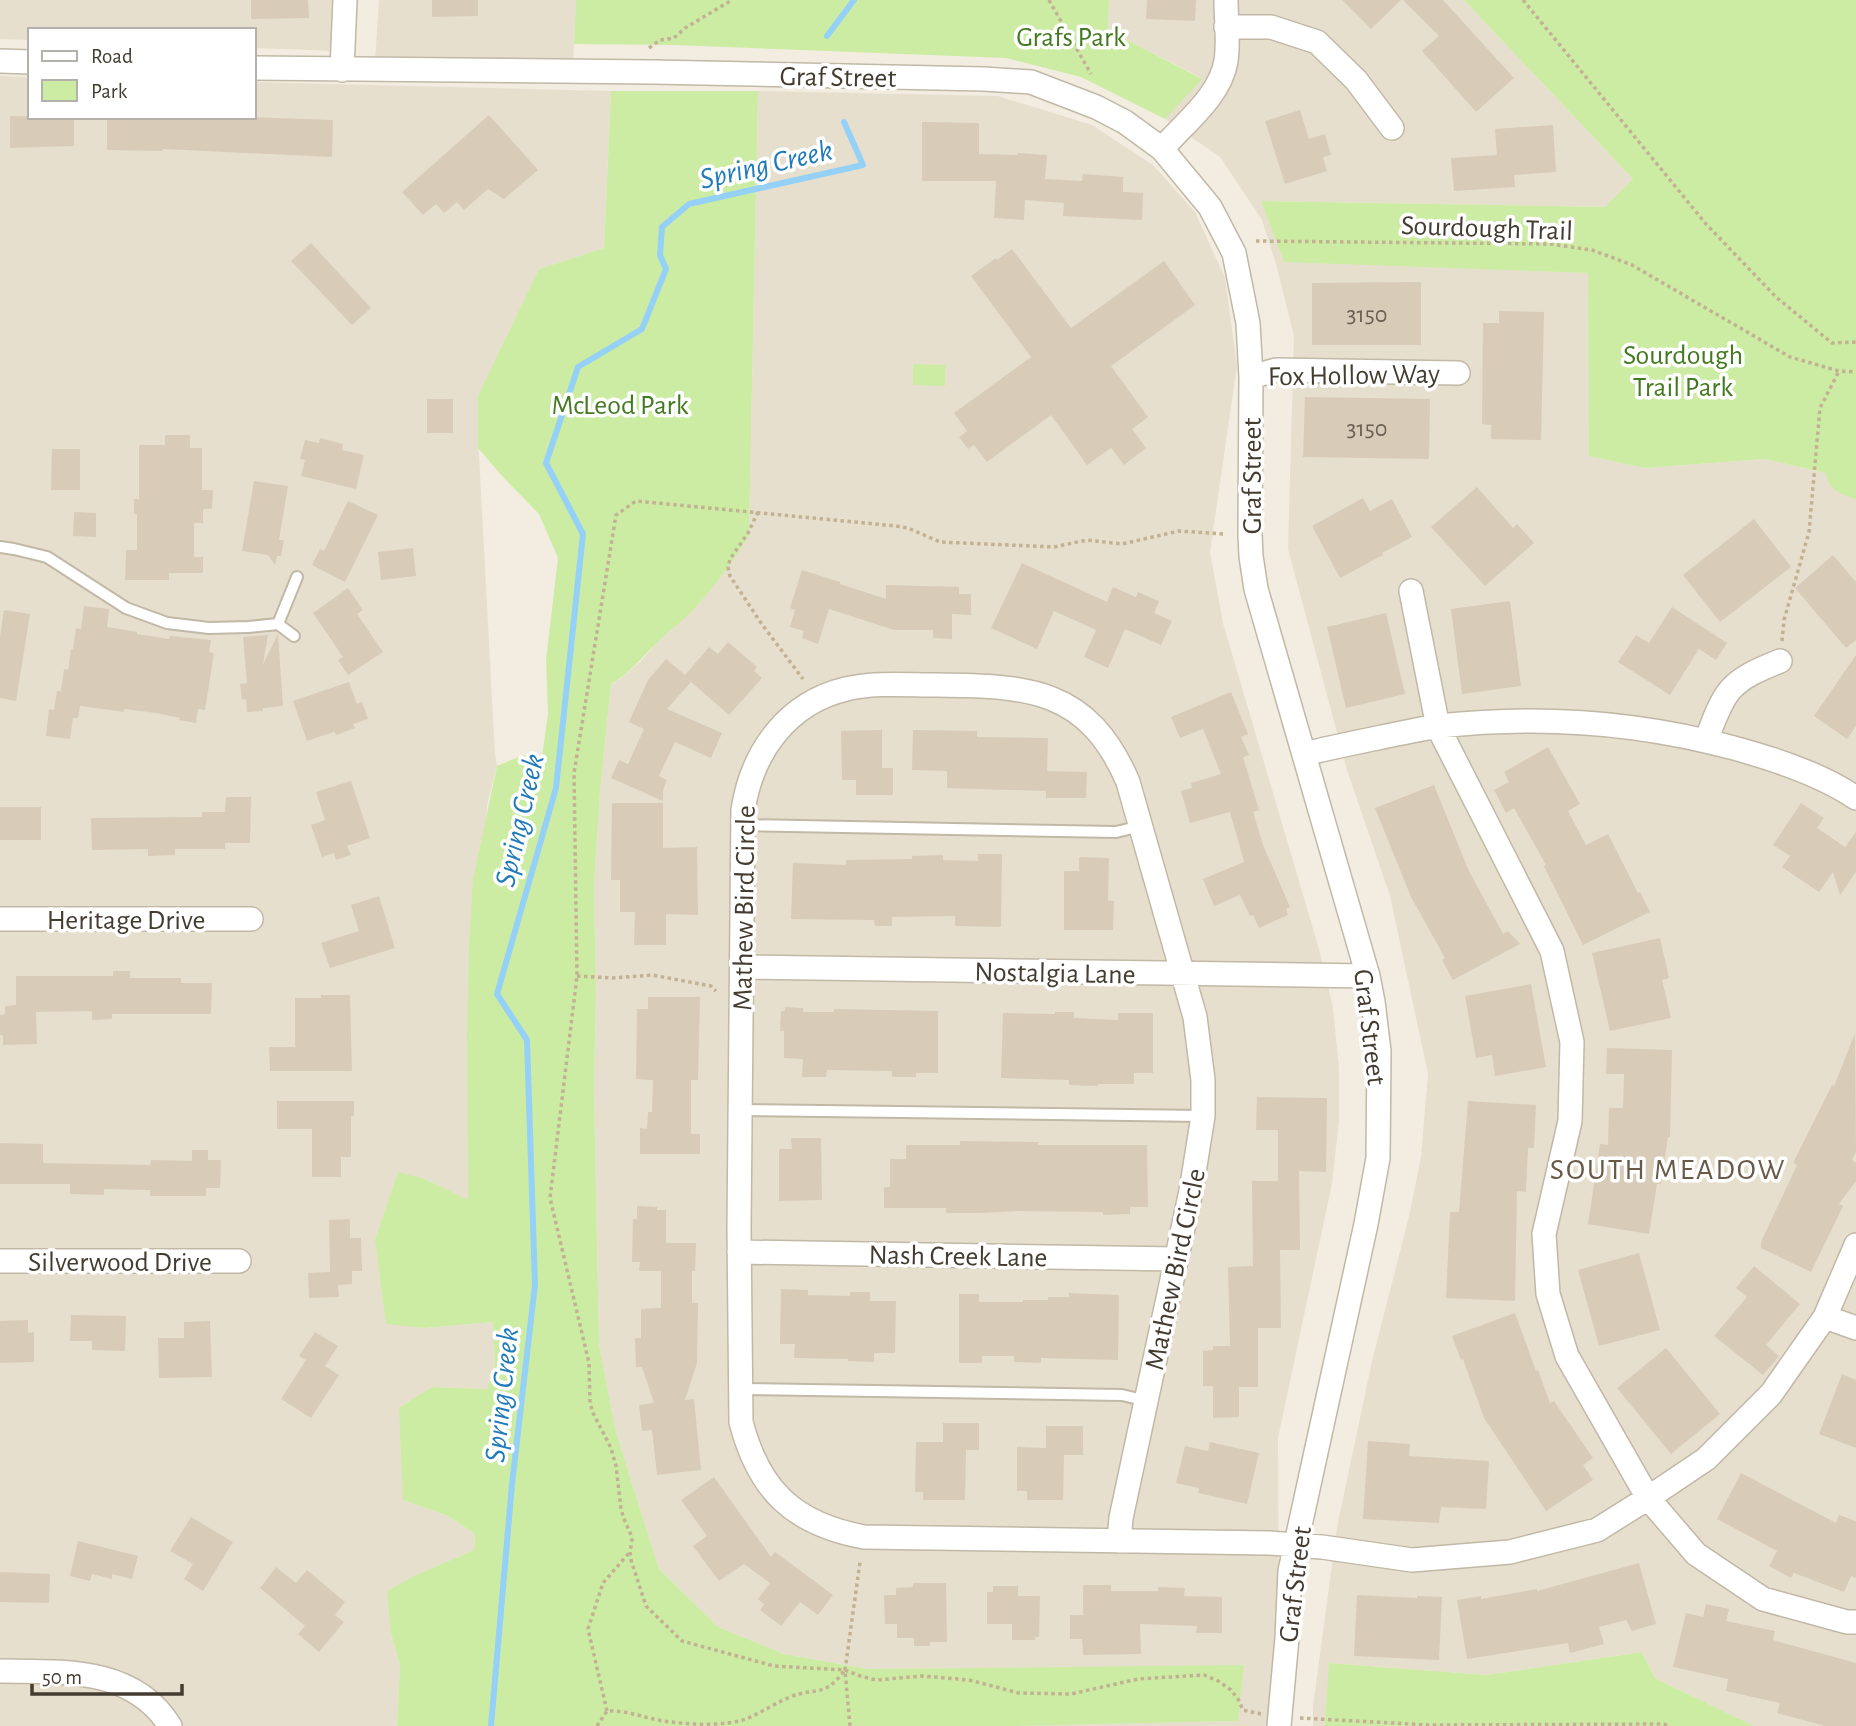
<svg xmlns="http://www.w3.org/2000/svg" width="1856" height="1726" font-family="'Alegreya Sans',sans-serif">
  <style>
    .residential { fill: #e7dfce }
    .green { fill: #cceca4 }
    .lines { fill: none; stroke-linecap: round; stroke-linejoin: round }
    .stream { stroke: #95d0f7; stroke-width: 6 }
    .building { fill: #d8cbb8 }
    .lane-casing { stroke: #c1b8a6; stroke-width: 14 }
    .street-casing { stroke: #c1b8a6; stroke-width: 26 }
    .path { stroke: #c2b192; stroke-width: 3.5; stroke-dasharray: 3.5 3.5; stroke-linecap: butt }
    .lane { stroke: #fff; stroke-width: 10 }
    .street { stroke: #fff; stroke-width: 23 }
    .labels { text-anchor: middle; stroke-width: 7; stroke-linejoin: round; paint-order: stroke }
    .number-label { font-size: 24px; fill: #696053 }
    .park-label { font-size: 28px; fill: #437a20; stroke: #fff }
    .street-label { font-size: 28px; fill: #443c31; stroke: #fff }
    .water-label { font-size: 30px; font-style: italic; fill: #217bb9; stroke: #fff }
    .neighbourhood-label { font-size: 30px; letter-spacing: 2px; fill: #685a47; stroke: #fff }
  </style>
  <rect width="100%" height="100%" fill="#f3ede1"/>
  <!-- residential -->
  <path class="residential" d="M0 0H337L336 51 254 48V30H30V40L0 39Z
    M379 0H576L573 64 375 61Z
    M1109 0H1464L1633 179 1606 207 1261 201 1284 261 1589 273 1590 456 1645 468 1765 459 1856 480V1726H1754L1655 1678 1642 1652 1487 1675 1330 1663 1325 1726H1313V1706L1337 1527 1372 1361 1409 1216 1421 1157 1428 1074 1390 896 1347 770 1288 549 1294 336 1276 264 1262 220 1220 157 1165 119 1201 78 1108 30Z
    M0 76 30 77V117H254V82L611 91 604 248 539 269 478 436 495 754 497 766 487 805 468 1201 425 1179V1328L493 1322 495 1364 487 1389 432 1387 403 1500 448 1516 475 1534 474 1550 416 1575 391 1634 400 1665 397 1726H0Z
    M758 91 998 96 1092 125 1153 165 1195 212 1225 278 1237 366 1210 552 1223 623 1319 949 1333 1007 1339 1068V1121L1332 1184 1278 1438 1279 1625 1272 1726H1015L1238 1721 1243 1666 868 1669 784 1654 718 1627 659 1569 616 1432 599 1345 594 1089 596 993 594 886 600 791 611 684 620 679 641 661 654 646 697 606 734 558 749 535Z"/>
  <!-- green -->
  <path class="green" d="M576 0H1109L1108 30 1202 79 1165 119 1081 77 1006 58 674 45 574 44Z
    M1464 0H1856V499C1842 495 1828 490 1826 473L1765 459 1645 468 1589 456 1588 273 1284 262 1261 201 1605 207 1633 179Z
    M611 91H758L749 536C733 560 716 585 696 607 684 620 669 631 656 644 641 658 629 674 611 684L600 791 594 886 596 993 594 1089 599 1345 616 1432 659 1569 718 1627 784 1654 868 1669 1244 1665 1238 1721 1015 1726H397L400 1665 391 1634 387 1591 416 1575 474 1550 475 1534 448 1516 403 1500 399 1408 432 1387 487 1389 495 1364 493 1322 425 1328 386 1324 375 1240 398 1172 425 1179 468 1200 467 1032 469 944 473 880 497 766 523 755 542 757 548 714 546 660 558 558 539 514 503 477 478 448V396L539 269 604 248Z
    M913 364 945 365V386L913 385Z
    M1642 1652 1655 1678 1754 1726H1325L1329 1663 1487 1675Z"/>
  <g class="lines">
    <!-- stream -->
    <path class="stream" d="M827 36 854 0
      M491 1726 512 1484 535 1285 527 1040 497 994 556 788 583 534 546 463 578 367 642 329 666 269 660 255 662 227 689 204 863 165 844 122"/>
  </g>
  <!-- building -->
  <path class="building" d="M251 0H308L309 18 251 19Z
    M432 0H478V16L432 17Z
    M1147 0H1196L1195 21 1146 19Z
    M1342 0H1401L1371 29Z
    M1403 0H1443L1514 78 1476 112 1422 51 1439 36Z
    M1300 110 1309 139 1325 134 1331 155 1323 157 1327 171 1285 184 1265 121Z
    M489 115 538 170 504 199 488 189 464 210 457 202 444 213 436 204 423 215 402 192Z
    M10 116 74 117V146L10 148Z
    M107 117H249L333 120 332 157 163 149 162 151 107 150Z
    M922 122 979 123V154L1018 155V153L1047 155 1045 179 1082 181 1083 174 1123 177V192L1143 193 1142 220 1063 216 1064 203 1025 200 1024 220 994 218 996 181H922Z
    M1553 125 1556 172 1514 175 1515 187 1454 191 1451 158 1497 155 1495 129Z
    M311 243 371 308 352 325 291 261Z
    M1012 249 1071 328 1164 261 1195 305 1111 366 1148 417 1132 429 1146 448 1124 465 1111 448 1087 465 1051 415 987 462 974 445 968 449 959 437 967 431 954 413 1031 357 971 276 996 258 997 260Z
    M1421 282V345H1312V283Z
    M1499 311 1544 312 1541 440 1491 439V425L1482 424 1483 323H1499Z
    M1305 397 1430 399 1429 459 1303 457Z
    M427 399H453V433H427Z
    M165 435H190V448H202V490H213L212 509H203V523H194V557H203V573H169V580H125L126 550H137V514H134V499H139V445H165Z
    M320 438 343 444 342 450 364 455 356 489 301 476 305 460 300 459 305 440 319 443Z
    M52 449H80V490H51Z
    M254 481 288 486 279 540H284L281 556H277L275 565 268 555 242 551Z
    M1477 487 1513 528 1517 524 1534 543 1485 586 1431 527Z
    M1363 498 1370 511 1392 499 1412 537 1382 553 1383 555 1340 578 1312 526Z
    M348 501 378 515 345 582 312 565 320 549 324 551Z
    M74 512 96 513V537L73 536Z
    M1754 519 1791 567 1720 622 1683 575Z
    M413 548 416 576 381 580 378 552Z
    M1833 555 1856 582V640L1846 648 1795 588Z
    M1022 563 1107 602 1113 587 1136 597 1138 592 1159 601 1154 613 1172 621 1161 645 1125 629 1108 668 1084 657 1096 630 1054 611 1037 649 991 628Z
    M802 570 840 582V584L886 599V585L959 587V594H971V615L952 614V639L933 638V630H894L829 609 818 644 802 638 804 631 790 627 795 610 790 608Z
    M348 588 363 610 357 614 383 652 348 675 338 660 343 657 313 613Z
    M1510 601 1521 686 1462 694 1451 609Z
    M84 606 109 609 107 627 137 632V634L169 639 170 636 211 640 209 652 214 653 205 710 198 709 196 723 179 720 180 718 156 713 124 709V712L80 706 78 718H73L70 739 46 736 49 709 54 710 57 691H61L64 669 68 670 71 649H73L76 628 81 629Z
    M1672 607 1727 643 1716 660 1699 649 1670 695 1618 662 1636 635 1649 643Z
    M4 610 30 614 16 701 0 698V637Z
    M1386 613 1405 694 1346 708 1327 627Z
    M278 634 283 706 263 708V711L247 712 246 699 242 700 240 684 247 683 243 637 268 635 263 664Z
    M728 642 757 667 754 671 762 678 729 715 691 682 667 709 722 733 711 758 675 742 659 776 667 780 663 790V801L611 778 619 760 628 764 644 729 629 722 648 680 666 659 685 675 709 647 718 654Z
    M1856 655V726L1847 739 1814 716Z
    M349 682 357 704 362 702 368 719 353 724 355 728 336 735 334 732 307 741 293 701Z
    M1231 692 1248 734 1241 737 1249 755 1243 757 1259 810 1253 812 1263 845 1290 907 1286 909 1288 915 1259 928 1253 915 1250 916 1240 895 1214 906 1203 879 1244 862 1230 812 1190 823 1181 791 1192 788 1191 783 1221 774 1203 729 1180 738 1171 717Z
    M882 730V768H893V795H856V780H842L841 731Z
    M913 730 977 731V737L1048 738 1047 771 1087 772 1086 798H1046V791L947 788V771L912 770Z
    M1548 747 1580 804 1568 811 1586 845 1608 834 1638 893 1640 892 1650 912 1583 945 1544 866 1546 865 1514 808 1506 813 1494 790 1509 782 1504 772Z
    M351 781 370 838 347 846 351 855 336 860 334 853 322 857 311 825 325 820 316 792Z
    M1434 785 1468 869 1503 934 1508 931 1520 944 1453 980 1442 960 1445 958 1411 897 1375 808Z
    M226 797H251L250 843H225V849H175V855L148 856V849L92 850 91 818 202 817V812H225Z
    M612 803H663V848L697 847 698 915 666 914V945H634L635 912H620V880H611Z
    M1801 803 1824 818 1817 828 1845 847 1856 832V872L1840 895 1833 872 1819 892 1782 867 1790 856 1773 845Z
    M0 807H41V840H0Z
    M978 854H1002L1001 927 955 926V916L892 917V926H875L874 920 791 919 793 863 846 865V860L912 859V856L943 855V860L978 861Z
    M1079 857 1109 858 1108 901H1114L1113 930H1064V871H1079Z
    M379 896 395 948 330 968 321 943 359 931 351 905Z
    M1660 938 1669 978 1662 980 1671 1018 1610 1031 1592 953Z
    M113 971H130V978H181V983H212L211 1014H112V1019L92 1020V1011L36 1012 37 1044 3 1045V1035H0V1015L5 1014V1006L16 1005V976H113Z
    M1531 984 1546 1067 1495 1076 1492 1055 1476 1058 1465 996Z
    M321 995H350L352 1071H270L269 1047H295V998H321Z
    M648 997H700L698 1080H691V1134H700V1154H640V1128L647 1129 648 1112H652L653 1080 636 1079 637 1009H648Z
    M785 1007 803 1008V1012H834V1009L938 1011V1073H916V1077H892V1071L827 1070 826 1077H802L803 1059 784 1058V1031H780L781 1011H785Z
    M1055 1012H1074V1018L1118 1020V1013H1153V1073H1134V1084H1098V1086L1069 1085V1080L1001 1078 1003 1013 1055 1014Z
    M1855 1033 1856 1152 1852 1160 1856 1163V1181L1839 1204 1843 1206 1811 1272 1761 1248V1242L1797 1165 1793 1163 1832 1085 1834 1086Z
    M1607 1048 1672 1050 1670 1137H1668L1661 1184H1657L1649 1234 1588 1224 1600 1144 1608 1145 1609 1108H1623L1624 1074H1606Z
    M1257 1097 1327 1098 1326 1172 1299 1171 1300 1250H1280L1281 1328H1258V1387H1239V1417L1213 1418V1386H1203V1351L1213 1350V1346H1230L1228 1267 1253 1266 1252 1181H1278V1130H1256Z
    M277 1101H354V1116H351V1157H341V1177H312V1129H277Z
    M1468 1101 1536 1105 1534 1148H1528L1526 1192 1517 1191 1515 1301 1446 1298 1450 1212H1459Z
    M791 1138H821L822 1200 779 1201V1149H792Z
    M960 1141 1038 1142V1145H1147L1148 1207H1130V1214L1103 1215V1212L1020 1211 979 1213H946V1208H884V1187H890V1159H906V1145H960Z
    M0 1143 43 1144V1163L150 1165 151 1160 192 1161V1150H208V1160H221L220 1188H206V1196H150V1190L104 1189V1195L70 1194V1184H0Z
    M637 1206 657 1207V1210H666V1243H696L695 1271H692V1303H698L697 1363 685 1400 694 1399 701 1470 657 1475 652 1430 642 1431 639 1405 654 1403 642 1367H636L635 1338H641V1309L661 1308V1271H639L640 1262H632L633 1219H637Z
    M350 1219V1238H361L362 1271H352V1284L338 1285 339 1297 309 1298 308 1273 330 1272 329 1220Z
    M1639 1253 1660 1330 1599 1346 1578 1270Z
    M1754 1266 1800 1304 1766 1345 1779 1356 1763 1375 1714 1336 1747 1297 1736 1288Z
    M781 1289 808 1290V1295L850 1296V1292H870V1301H896L895 1353H874V1362L848 1361V1359L794 1358 795 1344H780Z
    M1069 1293 1119 1295 1118 1360 1041 1358V1363L1014 1362V1356H982V1363H959V1294H979V1302H1023V1300H1048V1297H1069Z
    M1515 1313 1536 1371 1538 1370 1550 1403 1554 1401 1593 1458 1583 1465 1593 1480 1546 1511 1484 1418 1463 1359 1461 1360 1452 1336Z
    M71 1315 126 1316 125 1351 92 1350V1341H70Z
    M28 1320V1333L34 1332V1362L0 1363V1321Z
    M210 1321 212 1377 159 1378 158 1338H184V1322Z
    M315 1332 338 1346 325 1366 339 1375 311 1418 281 1399 306 1360 299 1356Z
    M1666 1348 1720 1414 1671 1454 1617 1388Z
    M1842 1374 1856 1380V1448L1819 1434Z
    M943 1423H979V1450H966L965 1500H923V1492H915L916 1442H943Z
    M1046 1426H1083V1455H1064L1063 1500H1027V1491H1017V1447L1046 1448Z
    M1368 1441 1410 1444 1409 1456 1489 1461 1486 1509 1441 1507 1439 1523 1363 1519Z
    M1210 1442 1259 1453 1247 1504 1198 1493 1199 1488 1176 1483 1185 1446 1208 1451Z
    M1741 1473 1836 1523 1839 1515 1856 1521V1578L1851 1576 1844 1592 1794 1573 1791 1578 1769 1566 1777 1551 1717 1519Z
    M714 1477 771 1557 775 1552 833 1595 818 1615 800 1602 781 1626 760 1610 764 1604 758 1599 770 1583 744 1564 719 1581 693 1546 707 1536 681 1500Z
    M191 1517 233 1542 203 1591 184 1579 193 1564 170 1551Z
    M78 1541 138 1556 132 1579 112 1574V1579L92 1574 90 1581 70 1576Z
    M1639 1563 1656 1624 1632 1631 1626 1620 1599 1627 1604 1644 1570 1653 1568 1643 1467 1659 1457 1600 1481 1596V1599L1537 1589V1591Z
    M276 1567 296 1583 307 1570 345 1602 335 1615 344 1622 319 1652 298 1634 305 1626 260 1588Z
    M0 1572 50 1574 49 1603 0 1602Z
    M913 1583H946L947 1642H930V1646H914V1638H897V1624H885L884 1595H896V1588L913 1587Z
    M1083 1585H1111V1591H1158V1587L1185 1588 1184 1596 1222 1597V1633H1196L1197 1626 1140 1624 1141 1654 1083 1655 1082 1639H1070V1615H1083Z
    M993 1586H1018V1596H1040L1039 1637H1035V1640H1012V1624H987V1592H993Z
    M1357 1595 1417 1598V1596L1442 1597 1439 1660 1354 1656Z
    M1706 1604 1729 1609 1726 1621 1775 1631 1773 1640 1856 1663V1726H1825L1777 1713 1780 1703 1726 1691 1728 1679 1673 1667 1686 1613 1703 1617Z"/>
  <g class="lines">
    <!-- lane casing -->
    <g class="lane-casing">
      <path id="lane" d="M0 547 14 549 47 557 126 608 167 623 209 628 248 627 278 624 294 636
        M278 624 297 577
        M742 825 1116 832 1141 826
        M740 1110 1203 1116
        M741 1389 1122 1395 1147 1401"/>
    </g>
    <!-- street casing -->
    <g class="street-casing">
      <path id="street" d="M1226 27H1271L1317 42 1356 80 1392 128
        M0 61 30 62
        M254 68 653 72 984 79 1031 82 1096 107 1125 122 1162 149 1210 207 1234 253 1248 323 1251 377 1250 534 1251 556 1256 589 1368 976 1373 1002 1379 1051 1378 1158 1366 1224 1290 1571 1287 1638 1279 1726
        M342 70 345 0
        M1162 149C1184 123 1220 97 1226 61 1229 41 1226 20 1226 0
        M1251 377 1276 370 1458 373
        M1411 591 1438 727 1552 951 1572 1042 1570 1121 1544 1234 1548 1294 1567 1356 1648 1498 1696 1554 1763 1599 1847 1622H1856
        M1706 741C1712 725 1720 701 1731 689 1744 675 1763 668 1780 661
        M1304 754C1333 747 1363 741 1392 735 1408 732 1424 728 1439 726 1538 715 1638 722 1734 748 1774 759 1821 774 1856 798
        M0 919H251
        M742 967 1368 976
        M739 1252 1177 1259
        M0 1261H239
        M1825 1317 1856 1328
        M1119 1541 1121 1518 1191 1191 1203 1116V1080L1195 1017 1128 782C1088 688 1028 686 937 685 907 685 875 682 846 689 787 703 752 752 743 810L739 1228 741 1422C759 1491 794 1524 864 1537L1269 1543 1322 1547 1412 1560 1510 1552 1597 1530 1648 1498 1706 1459 1771 1394 1825 1317 1856 1245
        M0 1671C61 1672 133 1666 170 1726"/>
    </g>
    <!-- path -->
    <path class="path" d="M1049 0 1091 74
      M1523 0 1706 224 1776 297 1832 343 1856 342
      M649 48 660 40 674 38 685 28 732 0
      M1256 241 1550 244 1592 250 1632 265 1790 357 1839 371 1856 372
      M758 512 748 533 730 559 728 567 730 576 761 623 803 679
      M1223 534 1179 531 1122 544 1087 540 1054 547 940 542 908 528 896 526 636 501 616 515 574 773 577 976 550 1198 589 1363 590 1403 593 1413 611 1448 616 1466 621 1509 624 1519 631 1535 632 1540 630 1552 631 1560 646 1606 682 1641 774 1666 845 1670 860 1676 876 1680 922 1676 969 1680 1019 1693 1071 1694 1138 1679 1204 1675 1218 1681 1231 1690 1238 1699 1243 1710 1261 1714
      M1782 641 1784 620 1809 532 1820 408 1839 371
      M577 976 613 978 652 975 711 986 716 991
      M607 1711 588 1629 603 1583 629 1553
      M1300 1718 1429 1725 1664 1724 1668 1726
      M597 1726 607 1711C629 1710 649 1720 671 1722 695 1725 724 1726 746 1719 761 1713 775 1703 790 1697 818 1686 823 1699 845 1670
      M850 1726 845 1670 860 1562"/>
    <!-- lane -->
    <use href="#lane" class="lane"/>
    <!-- street -->
    <use href="#street" class="street"/>
  </g>
  <g class="labels">
    <!-- number labels -->
    <g class="number-label">
      <text x="1367" y="322">3150</text>
      <text x="1367" y="436">3150</text>
    </g>
    <!-- park labels -->
    <g class="park-label">
      <text x="1071" y="46">Grafs Park</text>
      <text x="1683" y="364">Sourdough<tspan x="1683" dy="32">Trail Park</tspan></text>
      <text x="620" y="414">McLeod Park</text>
    </g>
    <!-- street labels -->
    <g class="street-label">
      <text transform="translate(838 76) rotate(1)" y="10">Graf Street</text>
      <text transform="translate(1487 227) rotate(2)" y="10">Sourdough Trail</text>
      <text transform="translate(1354 374) rotate(-1)" y="10">Fox Hollow Way</text>
      <text transform="translate(1251 476) rotate(-90)" y="10">Graf Street</text>
      <text transform="translate(743 908) rotate(-89)" y="10">Mathew Bird Circle</text>
      <text x="126" y="929">Heritage Drive</text>
      <text transform="translate(1055 972) rotate(1)" y="10">Nostalgia Lane</text>
      <text transform="translate(1371 1027) rotate(83)" y="10">Graf Street</text>
      <text transform="translate(958 1255) rotate(1)" y="10">Nash Creek Lane</text>
      <text x="120" y="1271">Silverwood Drive</text>
      <text transform="translate(1174 1269) rotate(-78)" y="10">Mathew Bird Circle</text>
      <text transform="translate(1294 1584) rotate(-83)" y="10">Graf Street</text>
    </g>
    <!-- water labels -->
    <g class="water-label">
      <text transform="translate(766 164) rotate(-13)" y="10">Spring Creek</text>
      <text transform="translate(519 820) rotate(-77)" y="10">Spring Creek</text>
      <text transform="translate(501 1395) rotate(-84)" y="10">Spring Creek</text>
    </g>
    <!-- neighbourhood labels -->
    <g class="neighbourhood-label">
      <text x="1668" y="1179">SOUTH MEADOW</text>
    </g>
  </g>
  <!-- legend -->
  <rect x="28" y="28" width="228" height="91" fill="#ffffff" stroke="#b4b1ad" stroke-width="2"/>
  <rect x="42" y="51" width="35" height="10" fill="#ffffff" stroke="#b4b1ad" stroke-width="2"/>
  <text x="91" y="63" font-size="21" fill="#443c31">Road</text>
  <rect x="42" y="80" width="35" height="21" fill="#cceca4" stroke="#b4b1ad" stroke-width="2"/>
  <text x="91" y="98" font-size="21" fill="#443c31">Park</text>
  <!-- scale -->
  <path d="M32 1684v10h150v-10" fill="none" stroke="#443c31" stroke-width="3.5"/>
  <text x="42" y="1684" font-size="21" fill="#443c31" stroke="#ffffff" stroke-width="5" paint-order="stroke">50 m</text>
</svg>
